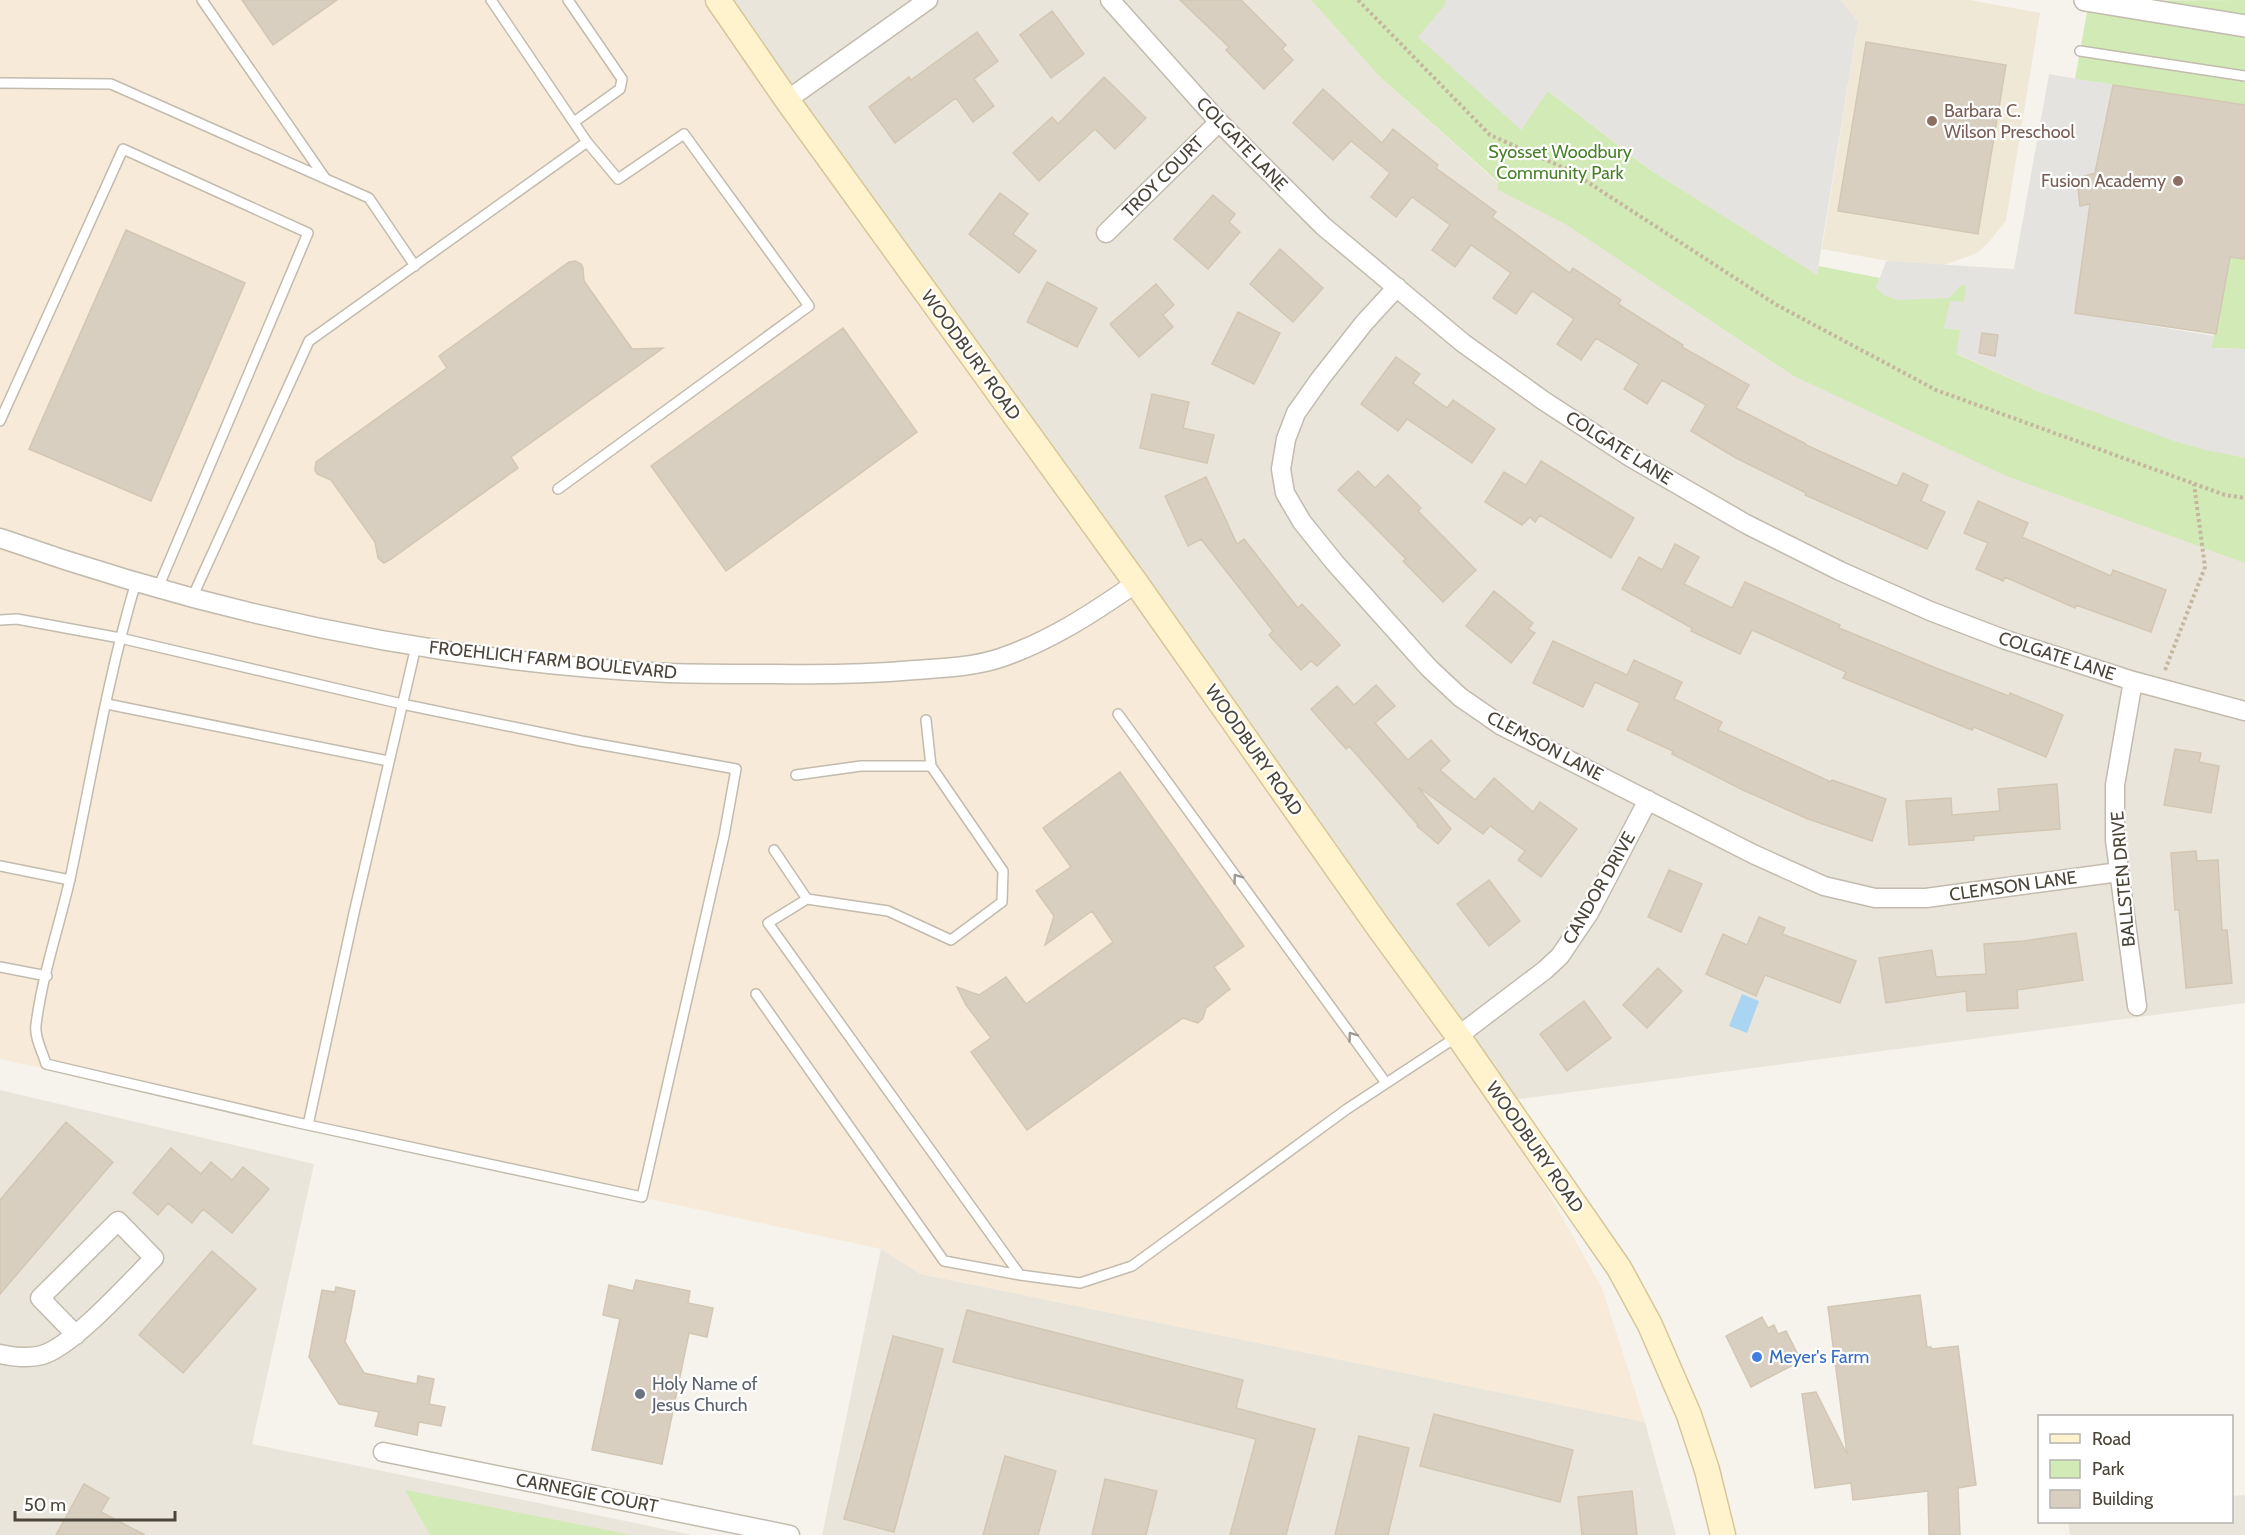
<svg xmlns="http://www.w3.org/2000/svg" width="2245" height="1535" font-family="Cabin,sans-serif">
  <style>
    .residential { fill: #eae5da }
    .commercial { fill: #f7ead8 }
    .education { fill: #efe8d6 }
    .green { fill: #d2eab5 }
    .parking { fill: #e5e3e0 }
    .water { fill: #a9d4f2 }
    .building { fill: #d8cfc1; stroke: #d3c7b4; stroke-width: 1.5 }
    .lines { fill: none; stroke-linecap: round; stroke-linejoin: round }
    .service-casing { stroke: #c2bbae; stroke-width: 12 }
    .minor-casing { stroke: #c2bbae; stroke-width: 21 }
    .tertiary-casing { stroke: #c2bbae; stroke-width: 24 }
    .secondary-casing { stroke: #d6c79b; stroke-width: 27 }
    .path { stroke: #c4b79f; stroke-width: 4; stroke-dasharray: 3 3; stroke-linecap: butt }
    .service { stroke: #fff; stroke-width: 9 }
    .minor { stroke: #fff; stroke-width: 18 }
    .tertiary { stroke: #fff; stroke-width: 21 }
    .secondary { stroke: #fff3cd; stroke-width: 24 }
    .oneway { stroke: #9c9892 }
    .education-dot { fill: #8d6e63; stroke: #fff; stroke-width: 2 }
    .shop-dot { fill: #3f7fe0; stroke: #fff; stroke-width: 2 }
    .worship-dot { fill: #6b7280; stroke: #fff; stroke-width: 2 }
    .labels { text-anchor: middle; stroke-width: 4.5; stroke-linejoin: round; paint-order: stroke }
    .education-label { font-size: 18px; fill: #785e54; stroke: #fff; text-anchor: start }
    .street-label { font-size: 18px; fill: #4b4439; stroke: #fff }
    .park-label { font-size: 18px; fill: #4a7f2a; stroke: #fff }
    .shop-label { font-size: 18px; fill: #366cbe; stroke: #fff; text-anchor: start }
    .worship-label { font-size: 18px; fill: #5b616d; stroke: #fff; text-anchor: start }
  </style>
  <rect width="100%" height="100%" fill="#f6f3ec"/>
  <!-- residential -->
  <path class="residential" d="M712 0H1311L1379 76 1498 183 2245 549V1003L1497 1102Z
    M0 1090 314 1164 252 1444 693 1535H0Z
    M881 1249 921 1274 1645 1422 1676 1535H822Z
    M2245 1495V1535H2070L2068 1522H2232V1496Z"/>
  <!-- commercial -->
  <path class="commercial" d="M0 0H712L1497 1102 1602 1288 1645 1422 921 1274 881 1249 0 1059Z"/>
  <!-- education -->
  <path class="education" d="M1837 0H1970L2040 13 2006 221 1988 243 1977 253 1944 265H1910L1822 249 1858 22Z"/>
  <!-- green -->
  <path class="green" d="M1311 0H1449L1548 91 1649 169 1817 274 1819 266 1880 278 1876 288 1967 285 1964 302 1944 328 1961 329 1957 354 2037 391 2245 456V563L2004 475 1794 376 1567 225 1498 190V182L1379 76Z
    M2245 0V105L2075 79 2089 1Z
    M2230 257 2245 259V349L2211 348Z
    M405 1490 632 1535H430Z"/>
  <!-- parking -->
  <path class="parking" d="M1446 0H1840L1858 22 1817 275 1649 169 1548 91 1521 130 1418 37 1445 5Z
    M2049 74 2113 85 2095 173 2078 178 2080 206 2090 204 2075 313 2214 336 2211 348 2245 349V458L2206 450 2174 441 2037 391 1956 353 1960 330 1944 328 1950 301 1964 302 1966 285 1960 286 1949 298 1897 300 1884 295 1876 288 1886 261 2014 269Z"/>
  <!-- water -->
  <path class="water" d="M1742 994 1759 1001 1747 1033 1729 1026Z"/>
  <!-- building -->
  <path class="building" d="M242 0H337L273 45Z
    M1180 0H1241L1286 45 1282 49 1293 60 1264 89 1226 50 1229 47Z
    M1052 11 1084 54 1051 78 1020 35Z
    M977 32 998 61 974 79 994 106 973 122 956 98 895 143 869 107 909 77 911 80Z
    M1866 42 2006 65 1978 234 1838 211Z
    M1104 77 1146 118 1115 149 1095 129 1039 181 1013 153 1052 117 1058 124Z
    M2113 85 2245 105V259L2230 257 2216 334 2075 313 2090 204 2080 206 2077 178 2095 173Z
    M1323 89 1382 143 1393 129 1438 165 1436 168 1496 212 1492 217 1570 273 1573 268 1621 300 1618 304 1683 345 1682 347 1749 385 1736 408 1806 444V445L1897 486 1903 473 1928 485 1921 501 1945 512 1927 549 1805 495 1806 493 1736 458 1691 431 1706 405 1662 380 1647 404 1624 389 1639 364 1596 338 1581 360 1557 344 1574 319 1532 291 1516 314 1493 298 1511 273 1471 245 1455 267 1432 250 1450 225 1412 197 1396 217 1371 197 1390 173 1351 141 1333 160 1293 123Z
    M1000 193 1028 214 1013 234 1036 251 1019 273 969 234Z
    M1213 195 1235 214 1229 222 1240 232 1208 269 1174 239Z
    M126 230 245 283 151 501 29 449Z
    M1280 249 1323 288 1293 322 1250 284Z
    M575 261 581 264 583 268 584 281 632 349 663 348 511 457 518 468 391 559 384 563 378 558 375 542 331 480 317 474 315 470 316 462 447 368 439 356 569 262Z
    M1047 282 1097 308 1077 347 1027 322Z
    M1156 284 1174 305 1163 315 1173 327 1139 357 1110 324Z
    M1238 312 1280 333 1254 384 1212 364Z
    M843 328 917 432 726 571 651 466Z
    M1982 333 1998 335 1995 356 1979 353Z
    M1396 357 1420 374 1413 383 1447 408 1453 400 1495 429 1472 463 1407 419 1398 431 1361 404Z
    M1152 394 1189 402 1183 428 1214 435 1207 463 1140 448Z
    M1541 461 1634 518 1611 558 1540 515 1535 522 1530 517 1522 525 1485 502 1504 472 1526 485Z
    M1358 471 1375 488 1388 475 1421 508 1418 511 1476 570 1443 602 1403 561 1406 559 1338 490Z
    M1206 477 1237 544 1244 539 1298 608 1302 604 1340 645 1317 666 1311 661 1301 670 1269 635 1273 631 1201 539 1188 546 1165 496Z
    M1978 501 2028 523 2022 537 2111 576 2113 570 2166 590 2151 632 2076 605 2075 608 2005 577 2003 581 1976 569 1988 543 1964 533Z
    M1675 544 1699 557 1684 584 1732 608 1745 582 1840 625 1839 628 1936 668 2009 696 2010 693 2063 715 2046 757 1974 727 1972 730 1843 678 1846 672 1752 630 1740 654 1691 631 1692 628 1622 589 1639 557 1662 570Z
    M1494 591 1533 623 1528 629 1535 633 1511 663 1466 626Z
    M1553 641 1627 675 1634 660 1682 682 1674 699 1722 722 1718 730 1831 782 1832 780 1886 799 1872 841 1808 819 1743 790 1672 754 1673 751 1627 730 1640 703 1595 682 1583 707 1533 683Z
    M1376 685 1395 706 1375 723 1408 760 1431 740 1450 761 1440 770 1475 800 1494 778 1533 812 1540 802 1577 829 1541 877 1518 860 1525 851 1490 826 1483 834 1418 787 1451 829 1438 844 1417 826 1418 825 1349 746 1346 749 1311 709 1337 686 1354 705Z
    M2175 749 2201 753 2199 762 2219 766 2211 813 2164 805Z
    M1120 772 1244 946 1214 967 1230 989 1206 1008 1203 1018 1198 1023 1183 1018 1027 1130 971 1052 991 1038 966 1005 957 987 979 995 1006 977 1026 1004 1113 942 1092 911 1045 945 1054 916 1036 891 1071 867 1043 828Z
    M2057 784 2060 829 1974 836V840L1909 845 1906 801 1951 798 1952 815 2000 811 1998 789Z
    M2196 851 2197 861 2218 860 2222 930H2227L2232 983 2186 988 2179 910H2175L2171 853Z
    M1669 870 1702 884 1681 932 1648 917Z
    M1489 880 1520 921 1489 946 1457 904Z
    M1759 917 1785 928 1782 934 1856 961 1840 1003 1765 975 1756 996 1706 974 1723 934 1747 945Z
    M2076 933 2083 980 2017 990 2018 1008 1967 1011 1966 991 1886 1003 1879 958 1932 950 1936 977 1986 974 1984 944 2024 941Z
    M1658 968 1682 991 1647 1028 1623 1005Z
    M1584 1001 1611 1038 1567 1071 1540 1034Z
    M66 1122 113 1162 0 1294V1200Z
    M171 1148 201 1174 211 1162 232 1180 243 1167 269 1189 232 1233 203 1209 192 1223 168 1203 158 1215 133 1193Z
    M212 1251 256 1289 183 1373 139 1335Z
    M636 1280 690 1291 688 1303 713 1308 707 1337 689 1333 662 1464 592 1450 620 1319 603 1315 609 1285 633 1291Z
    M336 1287 355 1291 345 1342 364 1373 417 1384 418 1376 434 1379 429 1404 445 1407 441 1426 419 1422 417 1435 375 1426 379 1412 339 1404 309 1357 322 1290 335 1292Z
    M1920 1295 1927 1347H1931L1932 1349 1958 1346 1976 1485 1958 1488 1960 1535H1929L1928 1491 1853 1500 1851 1483 1815 1488 1802 1394 1816 1392 1847 1454 1828 1307Z
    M967 1310 1243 1380 1236 1408 1315 1429 1286 1535H1230L1256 1439 953 1362Z
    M1762 1317 1768 1328 1774 1325 1778 1334 1786 1331 1801 1361 1751 1387 1726 1336Z
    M893 1336 943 1349 894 1532 844 1519Z
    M1434 1414 1573 1450 1560 1502 1420 1466Z
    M1359 1436 1409 1448 1388 1535H1335Z
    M1005 1456 1056 1471 1038 1535H983Z
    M1105 1479 1157 1491 1146 1535H1092Z
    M84 1484 109 1498 101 1512 145 1535H56Z
    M1632 1491 1637 1535H1582L1578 1497Z"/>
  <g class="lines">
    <!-- service casing -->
    <g class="service-casing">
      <path id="service" d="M202 0 325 178
        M491 0 587 142 618 179 684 134 809 306 558 489
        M568 0 622 79 620 89 574 122
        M2080 51 2245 76
        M0 83 111 84 369 198 415 266
        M0 421 123 149 308 233 158 588
        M192 598 309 341 587 142
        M0 620 17 619 120 638 402 704 581 741 736 769 724 836 642 1197 299 1123 46 1064C43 1053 34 1037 36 1025 42 976 59 927 70 879 91 780 107 679 136 582
        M107 704 388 761
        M1118 714 1386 1083
        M926 720 931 766 1003 871 1002 902 951 940 888 911 807 899 768 923 1020 1275
        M796 775 861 766H931
        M774 850 807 899
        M0 866 70 880
        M0 967 47 976
        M756 994 944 1261 1020 1275 1080 1283 1132 1266 1347 1109 1458 1036
        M308 1125 354 913 416 646"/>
    </g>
    <!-- minor casing -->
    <g class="minor-casing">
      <path id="minor" d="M1110 0 1219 122 1323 226 1463 343 1544 401 1630 457 1746 524 1840 571 1930 611 2006 640 2133 681 2245 711
        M787 100 928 0
        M1106 233 1219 122
        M1397 287 1364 323 1320 379 1296 413 1286 439 1281 469 1285 493 1302 522 1335 563 1429 668 1460 697 1502 726 1753 854 1824 886 1875 898H1926L2119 872
        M0 538C215 614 440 662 668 673 703 674 738 674 774 674 821 675 868 674 915 670 942 668 971 667 997 659 1047 643 1093 613 1136 583
        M2133 681 2115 785V840L2137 1006
        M1458 1036 1545 970 1560 956 1589 913 1648 800
        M0 1354C14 1357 28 1359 42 1355 72 1347 130 1282 154 1258L118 1221 40 1298 76 1335
        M383 1452 790 1535"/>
    </g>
    <!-- tertiary casing -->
    <g class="tertiary-casing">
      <path id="tertiary" d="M2085 0 2245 26"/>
    </g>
    <!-- secondary casing -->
    <g class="secondary-casing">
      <path id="secondary" d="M718 0 787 100 1136 583 1379 928 1458 1036 1619 1268 1650 1325 1689 1415 1707 1470 1723 1535"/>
    </g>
    <!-- path -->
    <path class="path" d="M1358 0 1490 135 1569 170 1775 304 1936 390 2225 495 2245 498
      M2165 670 2205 567 2194 484"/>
    <!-- service -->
    <use href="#service" class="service"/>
    <!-- minor -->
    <use href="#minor" class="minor"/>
    <!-- tertiary -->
    <use href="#tertiary" class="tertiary"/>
    <!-- secondary -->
    <use href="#secondary" class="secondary"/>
  </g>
  <!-- one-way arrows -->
  <defs><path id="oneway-chevron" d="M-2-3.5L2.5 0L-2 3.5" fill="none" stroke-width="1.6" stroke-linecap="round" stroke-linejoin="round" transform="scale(1.5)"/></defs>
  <g class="oneway">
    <use href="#oneway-chevron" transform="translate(1237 878) rotate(-126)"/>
    <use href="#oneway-chevron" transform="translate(1352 1036) rotate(-126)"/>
  </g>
  <!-- markers -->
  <g class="education-dot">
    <circle cx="1932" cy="121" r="6"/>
    <circle cx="2178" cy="181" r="6"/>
  </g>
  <circle class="shop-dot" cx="1757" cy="1357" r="6"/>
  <circle class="worship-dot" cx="640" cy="1394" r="6"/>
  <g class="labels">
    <!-- education labels -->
    <g class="education-label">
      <text x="1944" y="117">Barbara C.<tspan x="1944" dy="21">Wilson Preschool</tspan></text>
      <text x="2166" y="187" text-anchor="end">Fusion Academy</text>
    </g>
    <!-- street labels -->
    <g class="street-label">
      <text transform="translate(1242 144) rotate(46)" y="6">COLGATE LANE</text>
      <text transform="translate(1163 177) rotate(-45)" y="6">TROY COURT</text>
      <text transform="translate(971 355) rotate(54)" y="6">WOODBURY ROAD</text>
      <text transform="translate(1619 448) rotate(32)" y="6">COLGATE LANE</text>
      <text transform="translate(2057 656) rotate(18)" y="6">COLGATE LANE</text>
      <text transform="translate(553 660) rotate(6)" y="6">FROEHLICH FARM BOULEVARD</text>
      <text transform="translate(1545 746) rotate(28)" y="6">CLEMSON LANE</text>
      <text transform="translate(1254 750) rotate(55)" y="6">WOODBURY ROAD</text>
      <text transform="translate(2123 879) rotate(-95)" y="6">BALLSTEN DRIVE</text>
      <text transform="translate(2013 886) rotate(-8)" y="6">CLEMSON LANE</text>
      <text transform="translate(1599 888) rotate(-60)" y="6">CANDOR DRIVE</text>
      <text transform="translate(1535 1147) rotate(55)" y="6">WOODBURY ROAD</text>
      <text transform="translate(587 1493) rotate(11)" y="6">CARNEGIE COURT</text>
    </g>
    <!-- park labels -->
    <g class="park-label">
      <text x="1560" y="158">Syosset Woodbury<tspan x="1560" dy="21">Community Park</tspan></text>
    </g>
    <!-- shop labels -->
    <g class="shop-label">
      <text x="1769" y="1363">Meyer's Farm</text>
    </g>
    <!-- worship labels -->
    <g class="worship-label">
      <text x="652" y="1390">Holy Name of<tspan x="652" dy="21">Jesus Church</tspan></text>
    </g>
  </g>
  <!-- legend -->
  <rect x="2038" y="1415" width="195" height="108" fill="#ffffff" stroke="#b7b4b0" stroke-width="1.5"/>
  <rect x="2050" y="1434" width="30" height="9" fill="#fff3cd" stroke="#b7b4b0" stroke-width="1.5"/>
  <text x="2092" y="1445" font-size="18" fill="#4b4439">Road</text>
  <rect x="2050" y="1460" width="30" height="18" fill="#d2eab5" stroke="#b7b4b0" stroke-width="1.5"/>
  <text x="2092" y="1475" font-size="18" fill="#4b4439">Park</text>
  <rect x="2050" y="1490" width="30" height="18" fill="#d8cfc1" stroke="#b7b4b0" stroke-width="1.5"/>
  <text x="2092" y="1505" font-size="18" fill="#4b4439">Building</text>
  <!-- scale -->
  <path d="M15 1511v9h160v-9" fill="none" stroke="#4b4439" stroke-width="3"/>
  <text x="24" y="1511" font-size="18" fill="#4b4439" stroke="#ffffff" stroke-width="4.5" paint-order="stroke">50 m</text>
</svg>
